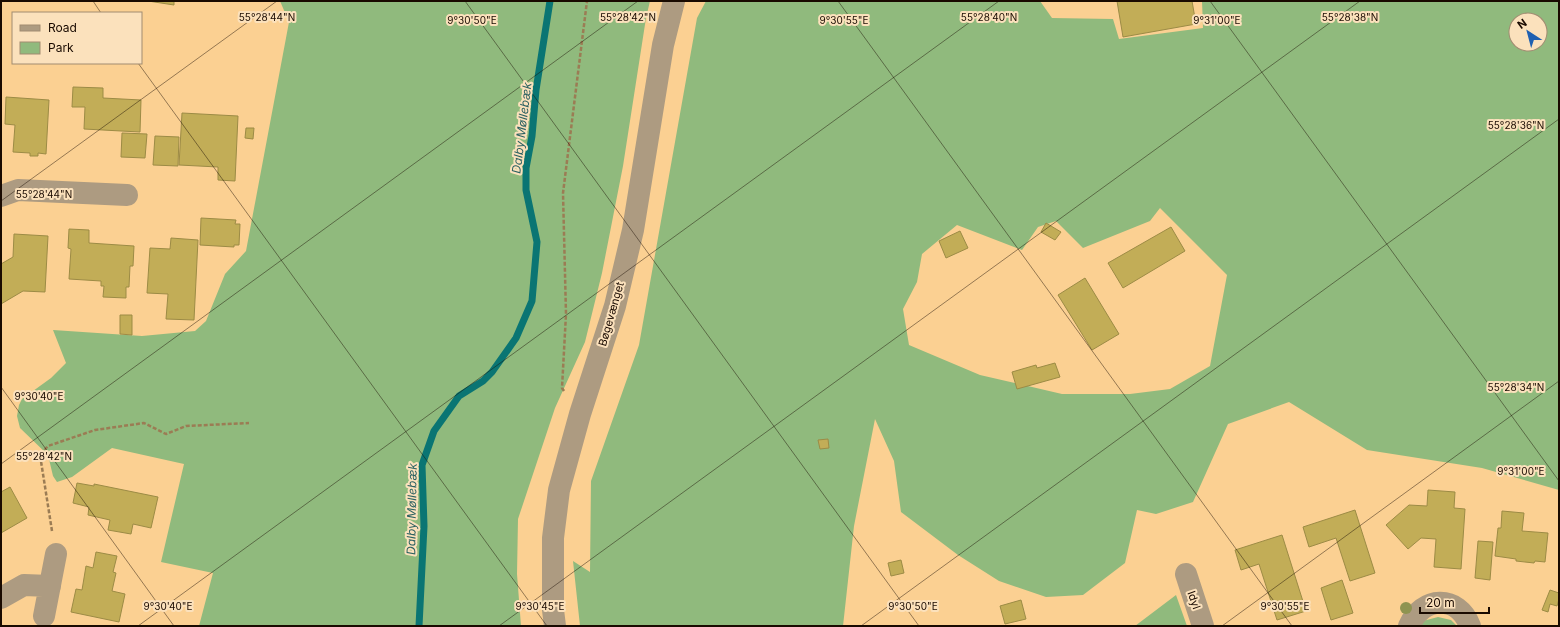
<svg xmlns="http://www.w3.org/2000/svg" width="1560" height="627" font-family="Inter,sans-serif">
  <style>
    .green { fill: #90ba7d; fill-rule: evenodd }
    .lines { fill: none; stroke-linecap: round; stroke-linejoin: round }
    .stream { stroke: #0a7573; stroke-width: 7 }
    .building { fill: #c2ad57; stroke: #9c8b45 }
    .path { stroke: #9b7c54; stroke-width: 2.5; stroke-dasharray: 4 2; stroke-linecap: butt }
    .minor { stroke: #ad9b81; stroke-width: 22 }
    .tree { fill: #8f9451 }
    .ticks { fill: none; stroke: #190a00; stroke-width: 1; stroke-opacity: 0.45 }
    .labels { text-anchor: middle; stroke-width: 4; stroke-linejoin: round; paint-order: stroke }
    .street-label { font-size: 11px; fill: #190a00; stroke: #fbe1bc }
    .water-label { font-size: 12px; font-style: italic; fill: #2c6161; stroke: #fbe1bc }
    .ticks-label { font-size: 10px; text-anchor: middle; fill: #190a00; stroke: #fbe1bc; stroke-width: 4; stroke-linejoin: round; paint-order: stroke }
  </style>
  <rect width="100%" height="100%" fill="#fbd092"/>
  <!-- green -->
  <path class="green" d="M280 1H650L646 18 623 166 602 273 585 342 555 408 518 519 517 574 521 626H199L213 573 161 562 184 464 112 448 72 477 57 482 53 476 48 455 20 428 17 416 19 405 22 399 51 378 66 363 53 330 142 336 195 331 206 321 225 274 246 251 289 22Z
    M706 1H1040L1052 18 1113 19 1119 39 1203 28 1202 1H1559V490L1482 468 1367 450 1289 402 1228 424 1193 502 1156 514 1137 510 1125 563 1083 595 1046 597 999 581 958 555 901 512 894 461 875 419 854 526 843 626H580L573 561 590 572 591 481 639 345 697 18ZM1516 20H1540V44H1516ZM1160 208 1227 275 1210 366 1170 389 1130 394H1062L980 375 909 345 903 309 917 282 922 254 957 225 1022 250 1038 227 1056 221 1083 248 1150 221Z
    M1176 595 1187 626H1135Z
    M1438 617 1451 620 1457 626H1418L1419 622Z"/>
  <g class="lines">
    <!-- stream -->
    <path class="stream" d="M419 626 424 526 422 465 434 431 459 396 483 381 492 372 516 338 532 301 537 242 526 190V168L532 136 536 90 550 1"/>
  </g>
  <!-- building -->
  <path class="building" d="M148 1H174V5Z
    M1117 1H1192L1196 24 1123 37Z
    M73 87 103 88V98L141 100 140 132 84 129 85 107H72Z
    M6 97 49 100 46 154 38 153V156H30V153L13 152 15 125 5 124Z
    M182 113 238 116 235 181 218 180V167L179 165Z
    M246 128H254L253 139 245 138Z
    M122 133 147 134 145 158 121 157Z
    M155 136 179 137 178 166 153 165Z
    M201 218 236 220 235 224H240L239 245H234V247L200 245Z
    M1046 223 1061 232 1055 240 1041 232Z
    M1171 227 1185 251 1123 288 1108 263Z
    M69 229 89 230V243L134 246 133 266H130L129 287H126V298L103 297 104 286H101V281L69 279 71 249 68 248Z
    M960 231 968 248 946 258 939 241Z
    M14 234 48 236 45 292 23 291 1 304V264L13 257Z
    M171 238 198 240 194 320 166 319 168 294 147 293 150 248 170 249Z
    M1085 278 1119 334 1092 350 1058 295Z
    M120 315H132V335L120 334Z
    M1055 363 1060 377 1017 389 1012 372 1036 365 1037 368Z
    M828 439 829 448 820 449 818 440Z
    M77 483 94 486V484L158 497 151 528 133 524 131 534 108 530 110 520 88 515 89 507 73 503Z
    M10 487 27 518 1 533V492Z
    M1428 490 1455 492 1454 508 1465 509 1461 569 1434 567 1436 539 1421 538 1408 549 1386 525 1409 505 1427 506Z
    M1355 510 1375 573 1350 581 1336 538 1309 547 1303 527Z
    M1502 511 1524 513 1522 531 1548 533 1545 562 1535 561 1534 563 1516 561V559L1495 556 1498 528H1501Z
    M1282 535 1306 611 1277 620 1259 564 1241 570 1235 550Z
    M1478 541 1493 542 1490 580 1475 578Z
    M96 552 117 556 113 572 116 573 112 591 125 594 119 622 71 612 76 589 82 590 86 566 93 568Z
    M901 560 904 573 891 576 888 563Z
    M1342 580 1353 613 1331 620 1321 588Z
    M1550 590 1559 593V599L1557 606 1550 604 1548 612 1542 610Z
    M1021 600 1026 619 1005 624 1000 606Z"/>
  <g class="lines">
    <!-- path -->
    <path class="path" d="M564 391 562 388 566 314 563 193 587 1
      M52 531 40 455 48 446 95 430 144 423 166 434 186 426 249 423"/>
    <!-- minor -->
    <path class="minor" d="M1 196 18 190 127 195
      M1186 574 1203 626
      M1 598 24 585 50 586
      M44 616 56 554
      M555 626 553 610V538L559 490 580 414 615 306 633 230 663 45 674 1
      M1409 626C1422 596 1458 594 1470 626"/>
  </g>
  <!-- trees -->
  <circle class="tree" cx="1406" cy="608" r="6"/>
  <!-- ticks -->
  <path class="ticks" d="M93 1 101 13M465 1 919 626M838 1 1292 626M1210 1 1559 481M138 63 547 626M1 201 277 1M1 387 174 626M1 464 638 1M138 626 999 1M499 626 1360 1M861 626 1559 119M1222 626 1559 381"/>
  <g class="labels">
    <!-- street labels -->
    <g class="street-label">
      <text transform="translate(611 314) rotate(-74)" y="4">Bøgevænget</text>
      <text transform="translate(1194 600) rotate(71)" y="4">Idyl</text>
    </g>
    <!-- water labels -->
    <g class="water-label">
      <text transform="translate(522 128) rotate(-83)" y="4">Dalby Møllebæk</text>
      <text transform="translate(412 509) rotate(-89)" y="4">Dalby Møllebæk</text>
    </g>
  </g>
  <g class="ticks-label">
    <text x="267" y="21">55°28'44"N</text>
    <text x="628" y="21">55°28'42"N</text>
    <text x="989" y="21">55°28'40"N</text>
    <text x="1350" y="21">55°28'38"N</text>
    <text x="472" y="24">9°30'50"E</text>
    <text x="844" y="24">9°30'55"E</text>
    <text x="1217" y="24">9°31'00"E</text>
    <text x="1516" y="129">55°28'36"N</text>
    <text x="44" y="198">55°28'44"N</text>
    <text x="1516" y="391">55°28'34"N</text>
    <text x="39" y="400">9°30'40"E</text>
    <text x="44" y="460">55°28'42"N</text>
    <text x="1521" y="475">9°31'00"E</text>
    <text x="168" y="610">9°30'40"E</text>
    <text x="540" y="610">9°30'45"E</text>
    <text x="913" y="610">9°30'50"E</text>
    <text x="1285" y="610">9°30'55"E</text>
  </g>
  <!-- border -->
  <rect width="1560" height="627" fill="none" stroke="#190a00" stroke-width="4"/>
  <!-- legend -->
  <rect x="12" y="12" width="130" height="52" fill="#fbe1bc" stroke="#a18b71"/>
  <rect x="20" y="25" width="20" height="6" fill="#ad9b81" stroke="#a18b71"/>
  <text x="48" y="32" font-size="12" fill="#190a00">Road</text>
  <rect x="20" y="42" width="20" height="12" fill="#90ba7d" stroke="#a18b71"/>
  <text x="48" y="52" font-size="12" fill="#190a00">Park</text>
  <!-- north arrow -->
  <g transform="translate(1528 32) rotate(324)"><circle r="19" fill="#fbe1bc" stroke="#a18b71"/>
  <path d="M0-3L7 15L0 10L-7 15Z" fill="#1f60b1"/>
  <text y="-6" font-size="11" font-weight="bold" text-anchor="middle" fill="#190a00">N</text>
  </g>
  <!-- scale -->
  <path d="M1420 607v6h69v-6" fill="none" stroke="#190a00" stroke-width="2"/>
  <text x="1426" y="607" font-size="12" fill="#190a00" stroke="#fbe1bc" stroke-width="3" paint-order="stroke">20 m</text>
</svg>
